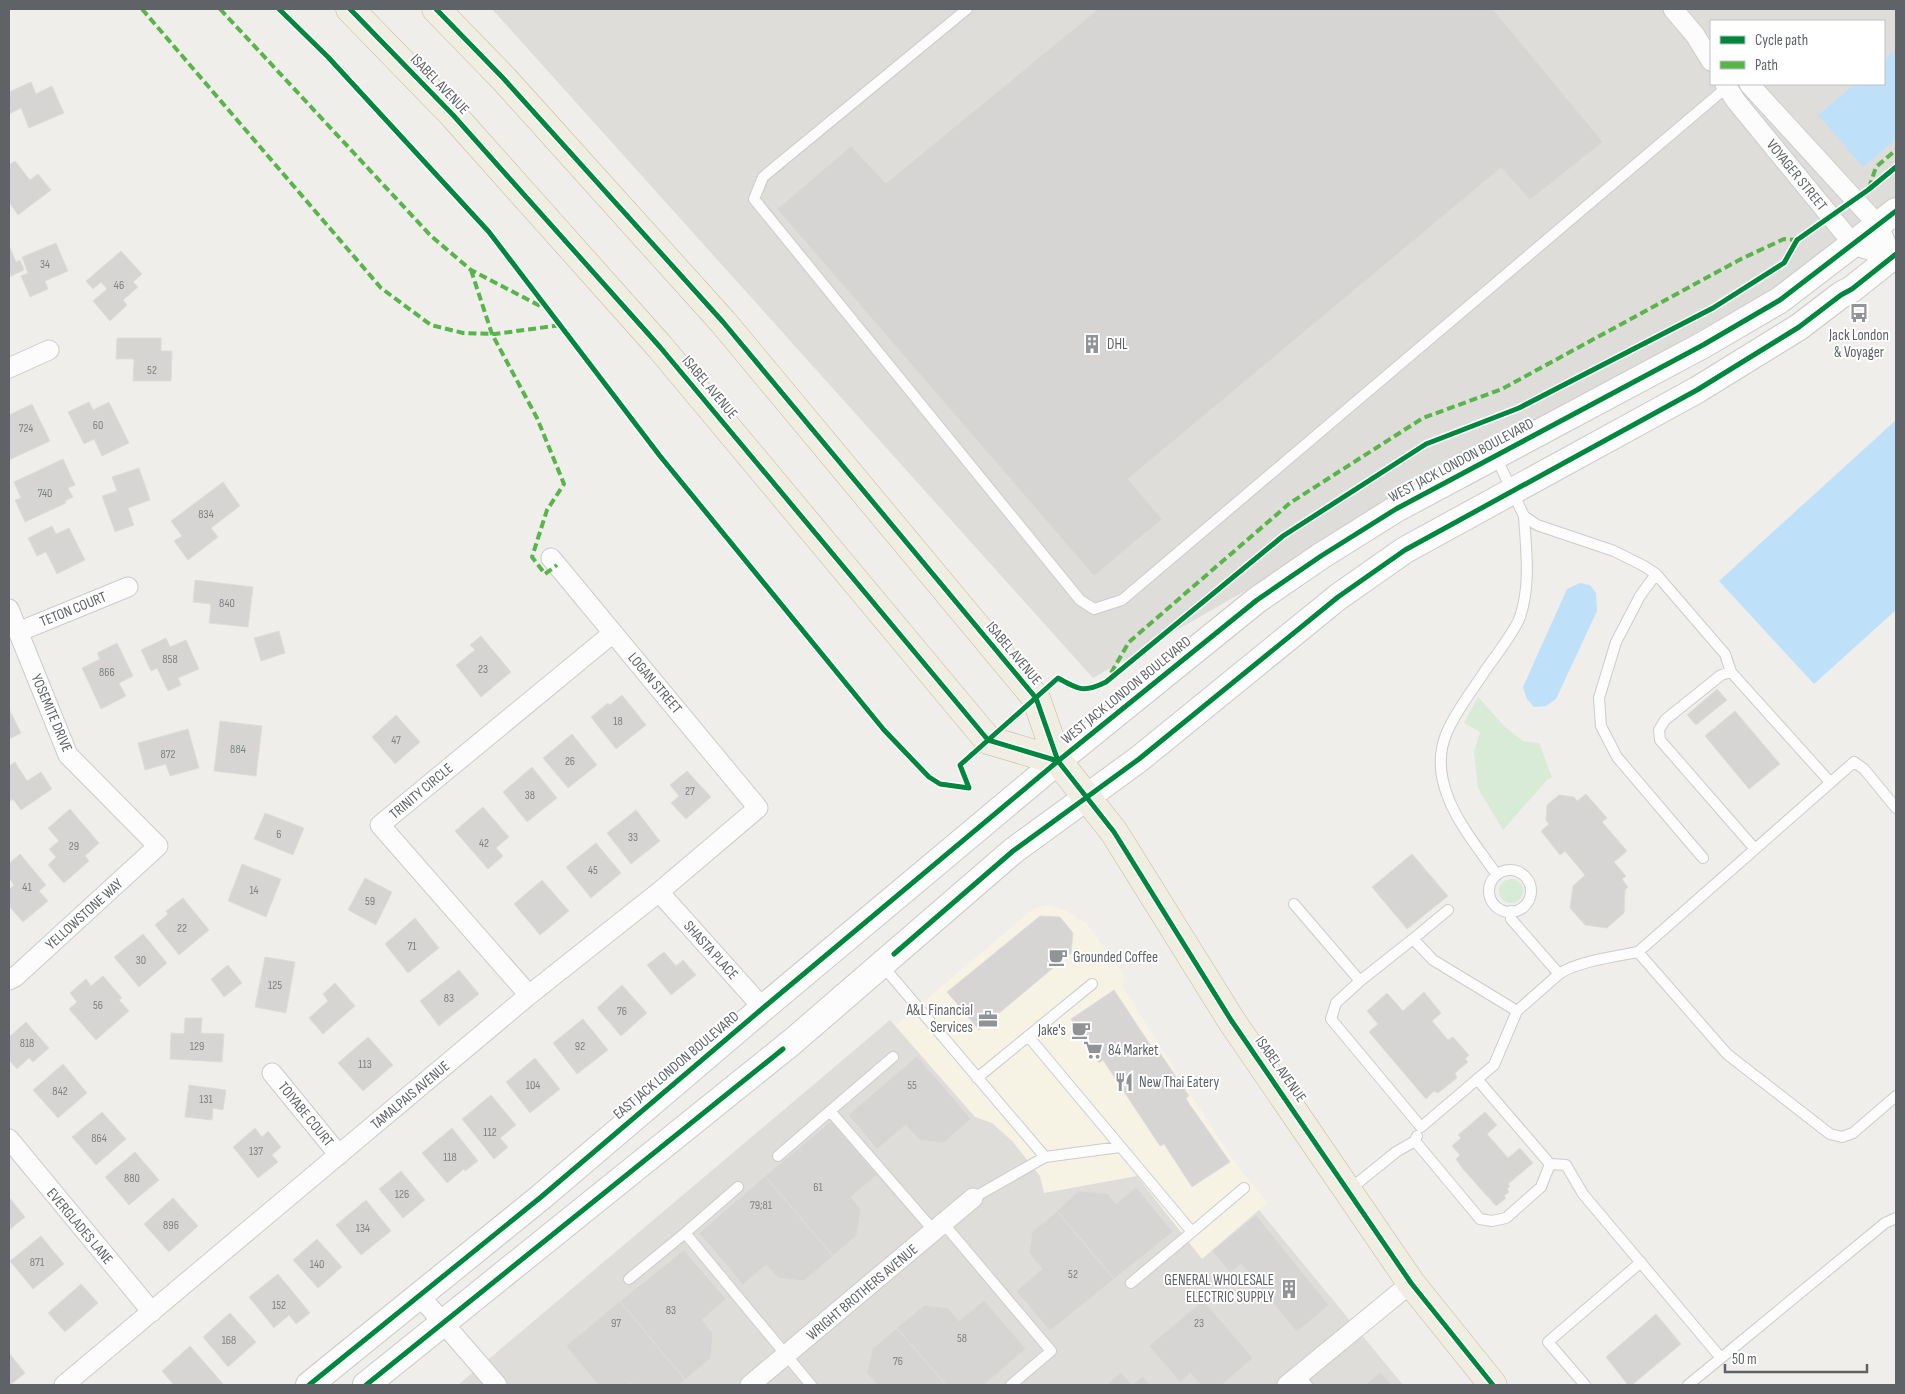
<svg xmlns="http://www.w3.org/2000/svg" width="1905" height="1394" font-family="'Sofia Sans Condensed',sans-serif">
  <style>
    .commercial { fill: #f7f3e4 }
    .industrial { fill: #dfddda; fill-rule: evenodd }
    .green { fill: #d8ebd6 }
    .water { fill: #bfe0f9 }
    .building { fill: #d6d5d3; stroke: #deddd9 }
    .lines { fill: none; stroke-linecap: round; stroke-linejoin: round }
    .lane-casing { stroke: #cbcccc; stroke-width: 12 }
    .street-casing { stroke: #cbcccc; stroke-width: 21 }
    .secondary-casing { stroke: #cacacb; stroke-width: 28 }
    .highway-casing { stroke: #c8b996; stroke-width: 29 }
    .lane { stroke: #fdfcfc; stroke-width: 10 }
    .street { stroke: #fdfcfc; stroke-width: 19 }
    .secondary { stroke: #fdfcfc; stroke-width: 26 }
    .highway { stroke: #f0ede3; stroke-width: 28 }
    .quiet { stroke: #58b549; stroke-width: 4; stroke-dasharray: 8 4; stroke-linecap: butt }
    .cycleway-casing { stroke: #fff; stroke-width: 8 }
    .cycleway { stroke: #00873e; stroke-width: 5 }
    .labels { text-anchor: middle; stroke-width: 4; stroke-linejoin: round; paint-order: stroke }
    .number-label { font-size: 12px; fill: #7e8184 }
    .street-label { font-size: 15px; fill: #5f6368; stroke: #fff }
    .poi-label { font-size: 15px; fill: #5f6368; stroke: #fff; text-anchor: start }
  </style>
  <rect width="100%" height="100%" fill="#efeeea"/>
  <!-- commercial -->
  <path class="commercial" d="M1046 905 1065 910 1087 924 1095 935 1120 969 1123 977V988L1233 1160 1267 1203 1202 1259 1137 1176 1044 1193 1040 1176 1012 1141 992 1123 975 1117 895 1026 1033 909Z"/>
  <!-- industrial -->
  <path class="industrial" d="M492 9H1896V204L1839 251 1093 678ZM1711 21H1884V84H1711Z
    M890 1020 975 1117 992 1123 1012 1141 1040 1176 1044 1193 1137 1176 1202 1259 1259 1210 1403 1385H458Z"/>
  <!-- green -->
  <path class="green" d="M1478 697 1505 727 1523 741 1539 743 1552 777 1547 780 1503 830 1478 788 1474 752 1480 732 1464 723Z
    M1499 891a12 12 0 1 1 24 0a12 12 0 1 1-24 0Z"/>
  <!-- water -->
  <path class="water" d="M1896 49V139L1863 167 1818 115 1855 84H1884V60Z
    M1896 420V610L1814 684 1719 581Z
    M1580 583 1590 585 1596 593 1597 611 1556 699 1546 706 1534 707 1527 699 1523 687 1567 589Z"/>
  <!-- building -->
  <path class="building" d="M1098 9H1493L1603 142 1530 200 1501 168 1128 479 1162 519 1094 576 777 209 851 146 886 183Z
    M31 82 36 94 52 86 64 113 29 128 21 108 9 114V92Z
    M15 161 30 180 38 174 51 190 18 215 9 202V165Z
    M56 243 68 271 45 281 48 289 30 297 21 276 28 273 22 257Z
    M9 245 16 262 20 260 24 270 9 277Z
    M121 251 142 274 133 282 138 287 123 300 127 305 110 321 93 301 107 289 101 282 93 289 86 281Z
    M117 338H161V351H172L171 381H133L134 359H116Z
    M89 402 93 410 109 402 129 443 102 456 94 439 84 444 68 412Z
    M32 404 50 441 9 460V415Z
    M63 459 75 485 68 488 73 497 65 501 66 503 25 522 15 500 21 498 14 482Z
    M139 468 150 500 128 508 134 525 115 532 102 496 117 491 112 477Z
    M223 482 240 506 211 528 218 537 188 560 174 541 182 536 171 521Z
    M52 526 56 534 69 528 85 560 57 574 46 552 37 556 28 538Z
    M195 580 253 587 248 627 209 623 211 604 193 602Z
    M279 631 285 653 261 661 254 638Z
    M481 636 511 672 481 697 456 665 475 650 470 645Z
    M166 638 170 647 186 640 199 669 178 678 181 685 168 691 157 668 151 671 141 650Z
    M117 643 133 676 119 683 126 696 101 709 82 668 100 659 97 653Z
    M1717 689 1727 700 1696 725 1687 715Z
    M622 695 646 725 616 749 591 717 608 703 610 705Z
    M9 709 21 733 9 739Z
    M1735 711 1780 764 1749 789 1705 736Z
    M396 715 420 742 395 764 372 737Z
    M220 721 262 726 256 776 214 771Z
    M188 729 199 768 170 776 166 764 145 770 138 743Z
    M572 734 597 765 568 788 543 758Z
    M15 762 27 781 41 772 52 789 21 810 13 799 9 802V766Z
    M532 767 557 798 527 822 503 792Z
    M687 771 711 797 686 819 671 803 679 796 670 785Z
    M1586 794 1607 818 1602 822 1627 851 1614 862 1626 876 1622 879 1628 887 1625 890 1624 913 1607 928 1585 925 1570 908 1573 886 1585 875 1565 851 1560 855 1541 831 1549 824 1546 820 1547 805 1559 795 1574 797 1577 801Z
    M483 807 509 837 496 848 503 856 488 869 455 831Z
    M70 809 99 843 85 856 89 861 64 883 48 865 56 857 49 849 59 841 48 828Z
    M636 810 660 841 631 864 607 833Z
    M265 813 304 828 293 855 254 839Z
    M596 843 621 873 591 898 566 867Z
    M20 854 46 885 39 891 48 901 23 922 9 906V890L14 885 9 878V864Z
    M1412 854 1448 896 1407 929 1372 887Z
    M242 864 281 879 266 917 228 901Z
    M365 878 392 892 376 925 348 910Z
    M542 880 569 911 540 935 514 904Z
    M183 898 209 930 179 955 155 925 168 914 166 911Z
    M1040 916 1060 917 1073 933 1071 953 979 1030 947 992Z
    M415 918 439 948 408 973 385 944Z
    M143 934 167 963 139 987 114 957Z
    M664 952 676 966 683 960 696 975 671 995 647 965Z
    M265 957 295 962 286 1013 255 1007Z
    M228 965 242 983 224 997 211 979Z
    M459 970 479 994 439 1026 420 1001Z
    M103 976 122 998 119 1000 129 1011 96 1040 69 1009 77 1002 70 993 86 979 91 986Z
    M335 983 355 1006 323 1034 309 1018 328 1001 323 994Z
    M622 985 647 1013 621 1036 597 1008Z
    M1114 990 1155 1052 1157 1055 1160 1053 1162 1056 1189 1096 1186 1098 1188 1102 1230 1162 1192 1187 1166 1147 1164 1144 1160 1146 1103 1060 1099 1063 1071 1019Z
    M1424 992 1441 1013 1432 1021 1448 1040 1453 1037 1469 1055 1465 1059 1468 1062 1455 1073 1457 1078 1438 1093 1434 1091 1426 1099 1369 1032 1378 1024 1367 1011 1387 993 1403 1011Z
    M185 1018H202L201 1033 224 1034 222 1062 170 1059 171 1033 184 1034Z
    M583 1019 608 1050 577 1074 553 1043Z
    M26 1022 49 1048 33 1062 29 1058 17 1069 9 1060V1037Z
    M368 1037 393 1065 363 1091 338 1063Z
    M917 1056 971 1119 943 1143 919 1140 906 1125 877 1149 848 1115Z
    M535 1058 560 1089 530 1113 506 1082Z
    M63 1064 87 1093 58 1118 33 1090Z
    M189 1085 226 1090 223 1110 213 1108 212 1120 185 1117Z
    M491 1095 516 1125 500 1138 508 1147 494 1159 462 1119Z
    M102 1112 126 1139 96 1165 72 1137Z
    M1485 1112 1497 1125 1487 1134 1508 1158 1520 1148 1533 1163 1508 1184 1510 1186 1507 1189 1509 1192 1504 1196 1506 1198 1496 1206 1463 1169 1456 1159 1460 1155 1452 1146 1461 1138 1458 1135Z
    M831 1121 877 1175 851 1197 861 1209 857 1235 833 1256 765 1176Z
    M255 1128 262 1137 268 1131 281 1147 272 1155 278 1162 258 1178 233 1147Z
    M452 1128 478 1161 465 1171 464 1169 447 1183 422 1153Z
    M135 1152 159 1180 129 1205 105 1177Z
    M401 1171 425 1200 403 1218 379 1189Z
    M765 1176 833 1256 804 1281 778 1278 766 1265 743 1285 699 1233Z
    M1136 1187 1173 1232 1114 1279 1057 1211 1078 1191 1107 1193 1116 1204Z
    M9 1197 25 1217 9 1230Z
    M173 1198 198 1226 169 1252 144 1224Z
    M366 1200 391 1231 361 1255 336 1225Z
    M1057 1211 1114 1279 1050 1331 1016 1291 1042 1269 1029 1253 1032 1232Z
    M1256 1215 1329 1305 1297 1332 1241 1264 1230 1273 1212 1251Z
    M41 1236 64 1264 33 1289 10 1261Z
    M317 1239 342 1267 318 1288 293 1260Z
    M684 1250 726 1299 702 1320 713 1333 711 1358 685 1380 620 1301Z
    M278 1274 310 1313 296 1324 289 1315 274 1328 249 1297Z
    M81 1284 98 1303 65 1332 48 1313Z
    M984 1300 1026 1349 984 1385H946L897 1328 924 1305 948 1308 959 1321Z
    M1203 1300 1253 1358 1222 1385H1201L1190 1373 1180 1382 1149 1346Z
    M620 1301 685 1380 679 1385H634L632 1383 628 1385H598L566 1346Z
    M230 1313 256 1342 228 1367 203 1337Z
    M1656 1314 1681 1344 1632 1385H1628L1606 1357Z
    M897 1328 946 1385H877L867 1373 872 1349Z
    M190 1346 224 1385H174L162 1371Z
    M9 1353 25 1373 10 1385H9Z
    M1121 1372 1132 1385 1143 1376 1150 1385H1106Z
    M1380 1372 1392 1385H1365Z"/>
  <g class="lines">
    <!-- lane casing -->
    <g class="lane-casing">
      <path id="lane" d="M967 9 763 177 754 199 1080 600 1094 609 1122 600 1727 87
        M1496 457 1524 516 1537 525 1614 551 1644 566 1656 574 1640 596 1616 642 1599 698 1601 726 1617 757 1703 858
        M1656 574 1725 654 1731 672
        M1755 849 1660 740 1659 730 1665 720 1721 675 1731 672 1830 782
        M1489 891a21 21 0 1 1 42 0a21 21 0 1 1-42 0Z
        M1497 875C1469 835 1424 785 1447 732 1456 711 1472 691 1485 671 1495 656 1514 633 1520 617 1531 584 1526 550 1524 516
        M1294 904 1360 981 1336 1003 1331 1019 1421 1127 1494 1065 1517 1011 1433 960 1413 939 1360 981
        M1511 911V919L1559 974 1517 1011
        M1413 939 1448 910
        M1638 952 1727 1054 1830 1134 1842 1137 1853 1133 1896 1096
        M882 965 1045 1157 973 1198
        M1559 974C1575 962 1617 956 1638 952L1854 762 1864 769 1896 808
        M1028 1036 1192 1232 1131 1283
        M977 1078 1092 984
        M1477 1079 1550 1164 1566 1165 1583 1194 1721 1358 1688 1385
        M830 1111 893 1057
        M1415 1141 1480 1219 1492 1221 1506 1218 1541 1187 1550 1164
        M778 1156 830 1111 934 1231
        M1045 1157 1120 1147
        M1349 1190 1396 1152 1415 1141 1417 1136
        M943 1223 1051 1351 1011 1385
        M1192 1232 1244 1188
        M685 1233 738 1187
        M629 1279 685 1233 811 1385
        M1721 1358 1885 1223 1896 1218
        M1299 1376 1307 1385
        M1585 1385 1548 1342 1641 1262"/>
    </g>
    <!-- street casing -->
    <g class="street-casing">
      <path id="street" d="M1673 9 1695 35 1711 61
        M1725 84 1736 101 1854 245 1892 258
        M1749 84 1879 226 1892 258
        M9 368 49 350
        M9 609 68 755 158 846 15 977 9 980
        M18 632 128 587
        M659 892 763 1008
        M529 995 380 825 613 633
        M272 1073 339 1155
        M9 1139 152 1312
        M419 1295 497 1385
        M64 1385 529 995 659 892 758 808 551 558
        M750 1385 973 1198
        M1287 1385 1411 1283"/>
    </g>
    <!-- secondary casing -->
    <g class="secondary-casing">
      <path id="secondary" d="M309 1385 541 1197 763 1008 1058 761 1257 600 1321 556 1396 509 1703 345 1780 300 1896 211
        M366 1385 792 1042 1013 851 1139 759 1338 597 1405 550 1697 390 1799 327 1841 295 1852 289 1896 254"/>
    </g>
    <!-- highway casing -->
    <g class="highway-casing">
      <path id="highway" d="M350 9 453 115 660 347 988 740 1058 761
        M436 9 504 79 723 322 1036 698 1058 761 1114 832 1231 1020 1411 1283 1493 1385"/>
    </g>
    <!-- lane -->
    <use href="#lane" class="lane"/>
    <!-- street -->
    <use href="#street" class="street"/>
    <!-- secondary -->
    <use href="#secondary" class="secondary"/>
    <!-- highway -->
    <use href="#highway" class="highway"/>
    <!-- quiet -->
    <path class="quiet" d="M142 9 381 288 431 325 463 333 495 334 561 325
      M220 9 431 236 471 270 544 308
      M1869 188 1876 167 1896 150
      M471 270 492 334 537 418 564 484 547 510 532 557 545 574 557 565
      M1111 673 1129 642 1290 503 1423 418 1502 389 1741 259 1784 239 1797 240"/>
    <!-- cycleway casing -->
    <g class="cycleway-casing">
      <path id="cycleway" d="M279 9 328 57 489 232 660 456 884 730 929 777 940 784 969 788 960 765 1058 678C1079 690 1084 693 1106 682L1283 536 1426 444 1519 408 1713 308 1784 263 1797 240 1868 190 1896 167
        M350 9 453 115 660 347 988 740 1058 761
        M436 9 504 79 723 322 1036 698 1058 761 1114 832 1231 1020 1411 1283 1493 1385
        M894 954 1013 851 1139 759 1338 597 1405 550 1697 390 1799 327 1841 295 1852 289 1896 254
        M309 1385 541 1197 763 1008 1058 761 1257 600 1321 556 1396 509 1703 345 1780 300 1896 211
        M366 1385 783 1049"/>
    </g>
    <!-- cycleway -->
    <use href="#cycleway" class="cycleway"/>
  </g>
  <!-- icons -->
  <defs>
    <g id="bus-bare" transform="scale(1.5)"><path d="M-5-6H5V4H4V6H2V4H-2V6H-4V4H-5ZM-3.5-4V0h7V-4ZM-3.5 1.2v1.5H-2V1.2ZM2 1.2v1.5H3.5V1.2Z" fill="#919496" stroke="#fff" stroke-width="2.5" paint-order="stroke"/></g>
    <g id="building-bare" transform="scale(1.5)"><path d="M-4-6H4V6H1V3H-1V6H-4ZM-2.5-4.3h1.7v1.8h-1.7ZM.8-4.3h1.7v1.8H.8ZM-2.5-1h1.7V.8h-1.7ZM.8-1h1.7V.8H.8Z" fill="#919496" stroke="#fff" stroke-width="2.5" paint-order="stroke"/></g>
    <g id="cafe-bare" transform="scale(1.5)"><path d="M-5.5-4.5H6V0H3Q3 3.5 0 3.5H-2.5Q-5.5 3.5-5.5 0ZM3-3.2v2h1.7v-2ZM-6 4.5H4V6H-6Z" fill="#919496" stroke="#fff" stroke-width="2.5" paint-order="stroke"/></g>
    <g id="office-bare" transform="scale(1.5)"><path d="M-6-3h4V-5.5h4V-3h4V5H-6ZM-1-4.5V-3h2v-1.5ZM-6 0V1H6V0Z" fill="#919496" stroke="#fff" stroke-width="2.5" paint-order="stroke"/></g>
    <g id="supermarket-bare" transform="scale(1.5)"><path d="M-6-5.5h2.5l.6 2H6L4.5 2H-2.5L-4.4-4H-6ZM-1.5 3.2a1.3 1.3 0 1 0 .1 0ZM3 3.2a1.3 1.3 0 1 0 .1 0Z" fill="#919496" stroke="#fff" stroke-width="2.5" paint-order="stroke"/></g>
    <g id="restaurant-bare" transform="scale(1.5)"><path d="M-5-6h1v4h1v-4h1v4h1v-4h1v5L-1.5 .5V6h-2V.5L-5-1ZM5-6V6H3V1.5H1.5Q1.5-4 5-6Z" fill="#919496" stroke="#fff" stroke-width="2.5" paint-order="stroke"/></g>
  </defs>
  <g fill-rule="evenodd">
    <use href="#bus-bare" x="1859" y="313"/>
    <use href="#building-bare" x="1092" y="344"/>
    <use href="#cafe-bare" x="1058" y="957"/>
    <use href="#office-bare" x="988" y="1019"/>
    <use href="#cafe-bare" x="1081" y="1030"/>
    <use href="#supermarket-bare" x="1093" y="1050"/>
    <use href="#restaurant-bare" x="1124" y="1082"/>
    <use href="#building-bare" x="1289" y="1289"/>
  </g>
  <g class="labels">
    <!-- number labels -->
    <g class="number-label">
      <text x="45" y="268">34</text>
      <text x="119" y="289">46</text>
      <text x="152" y="374">52</text>
      <text x="98" y="429">60</text>
      <text x="26" y="432">724</text>
      <text x="45" y="497">740</text>
      <text x="206" y="518">834</text>
      <text x="227" y="607">840</text>
      <text x="170" y="663">858</text>
      <text x="483" y="673">23</text>
      <text x="107" y="676">866</text>
      <text x="618" y="725">18</text>
      <text x="396" y="744">47</text>
      <text x="238" y="753">884</text>
      <text x="168" y="758">872</text>
      <text x="570" y="765">26</text>
      <text x="690" y="795">27</text>
      <text x="530" y="799">38</text>
      <text x="279" y="838">6</text>
      <text x="633" y="841">33</text>
      <text x="484" y="847">42</text>
      <text x="74" y="850">29</text>
      <text x="593" y="874">45</text>
      <text x="27" y="891">41</text>
      <text x="254" y="894">14</text>
      <text x="370" y="905">59</text>
      <text x="182" y="932">22</text>
      <text x="412" y="950">71</text>
      <text x="141" y="964">30</text>
      <text x="275" y="989">125</text>
      <text x="449" y="1002">83</text>
      <text x="98" y="1009">56</text>
      <text x="622" y="1015">76</text>
      <text x="27" y="1047">818</text>
      <text x="197" y="1050">129</text>
      <text x="580" y="1050">92</text>
      <text x="365" y="1068">113</text>
      <text x="533" y="1089">104</text>
      <text x="912" y="1089">55</text>
      <text x="60" y="1095">842</text>
      <text x="206" y="1103">131</text>
      <text x="490" y="1136">112</text>
      <text x="99" y="1142">864</text>
      <text x="256" y="1155">137</text>
      <text x="450" y="1161">118</text>
      <text x="132" y="1182">880</text>
      <text x="818" y="1191">61</text>
      <text x="402" y="1198">126</text>
      <text x="761" y="1209">79;81</text>
      <text x="171" y="1229">896</text>
      <text x="363" y="1232">134</text>
      <text x="37" y="1266">871</text>
      <text x="317" y="1268">140</text>
      <text x="1073" y="1278">52</text>
      <text x="279" y="1309">152</text>
      <text x="671" y="1314">83</text>
      <text x="616" y="1327">97</text>
      <text x="1199" y="1327">23</text>
      <text x="962" y="1342">58</text>
      <text x="229" y="1344">168</text>
      <text x="898" y="1365">76</text>
    </g>
    <!-- street labels -->
    <g class="street-label">
      <text transform="translate(440 84) rotate(46)" y="5">ISABEL AVENUE</text>
      <text transform="translate(1797 175) rotate(51)" y="5">VOYAGER STREET</text>
      <text transform="translate(710 387) rotate(50)" y="5">ISABEL AVENUE</text>
      <text transform="translate(1461 460) rotate(-28)" y="5">WEST JACK LONDON BOULEVARD</text>
      <text transform="translate(73 609) rotate(-22)" y="5">TETON COURT</text>
      <text transform="translate(1014 653) rotate(50)" y="5">ISABEL AVENUE</text>
      <text transform="translate(655 683) rotate(50)" y="5">LOGAN STREET</text>
      <text transform="translate(1126 690) rotate(-39)" y="5">WEST JACK LONDON BOULEVARD</text>
      <text transform="translate(52 713) rotate(67)" y="5">YOSEMITE DRIVE</text>
      <text transform="translate(421 791) rotate(-40)" y="5">TRINITY CIRCLE</text>
      <text transform="translate(84 914) rotate(-42)" y="5">YELLOWSTONE WAY</text>
      <text transform="translate(711 950) rotate(48)" y="5">SHASTA PLACE</text>
      <text transform="translate(676 1065) rotate(-40)" y="5">EAST JACK LONDON BOULEVARD</text>
      <text transform="translate(1281 1069) rotate(55)" y="5">ISABEL AVENUE</text>
      <text transform="translate(410 1095) rotate(-40)" y="5">TAMALPAIS AVENUE</text>
      <text transform="translate(306 1114) rotate(51)" y="5">TOIYABE COURT</text>
      <text transform="translate(80 1226) rotate(50)" y="5">EVERGLADES LANE</text>
      <text transform="translate(862 1292) rotate(-40)" y="5">WRIGHT BROTHERS AVENUE</text>
    </g>
    <!-- poi labels -->
    <g class="poi-label">
      <text x="1859" y="340" text-anchor="middle">Jack London<tspan x="1859" dy="17">&amp; Voyager</tspan></text>
      <text x="1107" y="349">DHL</text>
      <text x="1073" y="962">Grounded Coffee</text>
      <text x="973" y="1015" text-anchor="end">A&amp;L Financial<tspan x="973" dy="17">Services</tspan></text>
      <text x="1066" y="1035" text-anchor="end">Jake's</text>
      <text x="1108" y="1055">84 Market</text>
      <text x="1139" y="1087">New Thai Eatery</text>
      <text x="1274" y="1285" text-anchor="end">GENERAL WHOLESALE<tspan x="1274" dy="17">ELECTRIC SUPPLY</tspan></text>
    </g>
  </g>
  <!-- border -->
  <rect width="1905" height="1394" fill="none" stroke="#5f6368" stroke-width="20"/>
  <!-- legend -->
  <rect x="1710" y="20" width="175" height="65" fill="#ffffff" stroke="#bfc1c3"/>
  <rect x="1720" y="36" width="25" height="8" fill="#00873e" stroke="#bfc1c3"/>
  <text x="1755" y="45" font-size="15" fill="#5f6368">Cycle path</text>
  <rect x="1720" y="61" width="25" height="8" fill="#58b549" stroke="#bfc1c3"/>
  <text x="1755" y="70" font-size="15" fill="#5f6368">Path</text>
  <!-- scale -->
  <path d="M1725 1364v8h142v-8" fill="none" stroke="#5f6368" stroke-width="2.5"/>
  <text x="1732" y="1364" font-size="15" fill="#5f6368" stroke="#ffffff" stroke-width="4" paint-order="stroke">50 m</text>
</svg>
